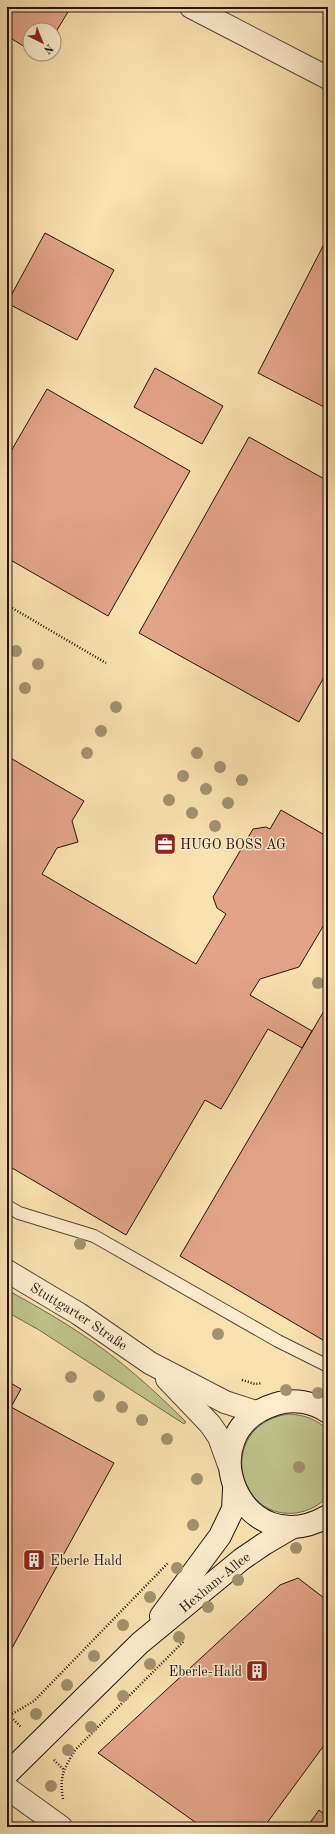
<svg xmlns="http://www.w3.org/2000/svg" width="335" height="1834" font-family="'Old Standard TT',serif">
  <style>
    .green { fill: #bec38b; stroke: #726b4c }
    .building { fill: #e2a489; stroke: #25130d }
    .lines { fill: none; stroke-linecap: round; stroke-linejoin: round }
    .service-casing { stroke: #5a4636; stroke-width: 14 }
    .minor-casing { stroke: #5a4636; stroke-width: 24 }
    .tertiary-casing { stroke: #5a4636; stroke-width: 24 }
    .secondary-casing { stroke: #25130d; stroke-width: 24 }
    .path { stroke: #25130d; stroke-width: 2.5; stroke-dasharray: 1 2; stroke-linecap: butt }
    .service { stroke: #fceccc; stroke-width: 12 }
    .minor { stroke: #fceccc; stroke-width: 22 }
    .tertiary { stroke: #fceccc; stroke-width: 22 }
    .secondary { stroke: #fceccc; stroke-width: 22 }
    .tree { fill: #a3926f }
    .labels { text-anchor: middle; stroke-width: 3; stroke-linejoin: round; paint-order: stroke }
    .poi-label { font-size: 14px; fill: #25130d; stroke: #fceccc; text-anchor: start }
    .street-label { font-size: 14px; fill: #25130d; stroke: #fceccc }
  </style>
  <rect width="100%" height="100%" fill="#fae1b0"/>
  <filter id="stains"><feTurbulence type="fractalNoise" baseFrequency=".005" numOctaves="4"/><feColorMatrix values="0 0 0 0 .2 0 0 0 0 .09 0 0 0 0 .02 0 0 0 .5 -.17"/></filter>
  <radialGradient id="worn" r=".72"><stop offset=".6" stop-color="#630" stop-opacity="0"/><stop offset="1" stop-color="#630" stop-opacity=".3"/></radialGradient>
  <!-- green -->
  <path class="green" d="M7 1290C40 1308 73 1327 103 1349 133 1371 160 1396 186 1422L184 1424 39 1330 7 1312Z
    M289 1414C304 1415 318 1419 328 1431V1496C320 1505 309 1511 296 1513 234 1520 217 1424 289 1414Z"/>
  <!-- building -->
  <path class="building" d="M7 7H71L54 35V30H30V50L7 36Z
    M45 233 114 270 77 340 7 303Z
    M324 244 328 246V409L258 373Z
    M155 368 223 406 202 444 134 407Z
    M47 389 190 471 108 616 7 558V458Z
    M249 437 328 481V670L299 722 139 633Z
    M7 756 84 801 72 821 78 842 57 848 42 874 196 964 226 914 217 908 213 897 253 829 266 827 270 829 281 810 328 837V918L299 967 260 979 250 995 312 1031 302 1048 268 1029 221 1109 205 1100 126 1235 7 1165Z
    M328 1004V1343L180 1256Z
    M7 1381 21 1389 11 1407 114 1463 7 1657Z
    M298 1578 328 1601V1740L264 1827H202L98 1753 280 1585Z
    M319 1810 328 1817V1827H307Z"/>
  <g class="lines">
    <!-- service casing -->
    <g class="service-casing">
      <path id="service" d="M7 1206 19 1213 94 1236 278 1341 328 1366"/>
    </g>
    <!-- minor casing -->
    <g class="minor-casing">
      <path id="minor" d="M191 7 328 78
        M7 1788 61 1827"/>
    </g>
    <!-- tertiary casing -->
    <g class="tertiary-casing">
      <g id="tertiary">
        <path id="s1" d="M7 1271 79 1314 150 1363 225 1402 256 1412"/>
        <path d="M167 1379 210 1424 219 1437 229 1465"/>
      </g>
    </g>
    <!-- secondary casing -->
    <g class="secondary-casing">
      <g id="secondary">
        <path d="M328 1412C313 1402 293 1398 276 1404 186 1431 241 1566 328 1516"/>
        <path d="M161 1616 220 1536 233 1509 234 1490"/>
        <path id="s2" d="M7 1774 140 1643 242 1559 264 1544 293 1527"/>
      </g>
    </g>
    <!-- path -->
    <path class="path" d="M7 605 106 663
      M242 1380 255 1384 262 1383
      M9 1715 21 1727
      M7 1717 34 1701 168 1563
      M54 1760 64 1770
      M63 1799C59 1776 64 1768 76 1749L184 1641"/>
    <!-- service -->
    <use href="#service" class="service"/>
    <!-- minor -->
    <use href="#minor" class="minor"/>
    <!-- tertiary -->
    <use href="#tertiary" class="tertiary"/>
    <!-- secondary -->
    <use href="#secondary" class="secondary"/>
  </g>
  <!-- trees -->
  <g class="tree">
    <circle cx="16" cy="651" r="6"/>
    <circle cx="38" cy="664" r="6"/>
    <circle cx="25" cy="688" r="6"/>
    <circle cx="116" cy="707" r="6"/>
    <circle cx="101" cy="731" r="6"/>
    <circle cx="87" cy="753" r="6"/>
    <circle cx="197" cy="753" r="6"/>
    <circle cx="220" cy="767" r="6"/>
    <circle cx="183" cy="776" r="6"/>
    <circle cx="242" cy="780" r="6"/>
    <circle cx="206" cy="789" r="6"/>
    <circle cx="169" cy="800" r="6"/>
    <circle cx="228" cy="803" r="6"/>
    <circle cx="192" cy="813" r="6"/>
    <circle cx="215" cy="826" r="6"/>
    <circle cx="318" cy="983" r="6"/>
    <circle cx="80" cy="1244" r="6"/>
    <circle cx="218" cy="1334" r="6"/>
    <circle cx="71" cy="1377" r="6"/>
    <circle cx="286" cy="1390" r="6"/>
    <circle cx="318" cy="1393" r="6"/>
    <circle cx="99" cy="1396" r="6"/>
    <circle cx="122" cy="1407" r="6"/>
    <circle cx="142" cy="1420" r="6"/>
    <circle cx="167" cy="1439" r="6"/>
    <circle cx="299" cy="1467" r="6"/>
    <circle cx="197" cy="1479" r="6"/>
    <circle cx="193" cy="1525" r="6"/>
    <circle cx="296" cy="1548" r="6"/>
    <circle cx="177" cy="1568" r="6"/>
    <circle cx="238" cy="1580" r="6"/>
    <circle cx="150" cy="1597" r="6"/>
    <circle cx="208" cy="1607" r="6"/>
    <circle cx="123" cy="1625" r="6"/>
    <circle cx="179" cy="1637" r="6"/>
    <circle cx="94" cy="1656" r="6"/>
    <circle cx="150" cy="1664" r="6"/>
    <circle cx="67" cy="1685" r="6"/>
    <circle cx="123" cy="1696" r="6"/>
    <circle cx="36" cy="1714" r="6"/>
    <circle cx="91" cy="1727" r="6"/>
    <circle cx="68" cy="1750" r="6"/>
    <circle cx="51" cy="1786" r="6"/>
  </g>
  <!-- icons -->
  <defs>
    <g id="office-square" transform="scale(1.15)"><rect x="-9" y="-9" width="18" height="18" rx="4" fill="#8f2418" stroke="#fceccc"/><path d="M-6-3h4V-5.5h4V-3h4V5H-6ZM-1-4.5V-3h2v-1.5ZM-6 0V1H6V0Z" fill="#fff"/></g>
    <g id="building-square" transform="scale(1.15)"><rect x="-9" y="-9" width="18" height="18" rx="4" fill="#8f2418" stroke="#fceccc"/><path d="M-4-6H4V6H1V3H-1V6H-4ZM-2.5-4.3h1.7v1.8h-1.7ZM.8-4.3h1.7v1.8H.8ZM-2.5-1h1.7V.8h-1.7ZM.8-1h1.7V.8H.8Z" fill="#fff"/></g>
  </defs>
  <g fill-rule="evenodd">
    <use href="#office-square" x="165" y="844"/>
    <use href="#building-square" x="34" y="1560"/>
    <use href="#building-square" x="257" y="1671"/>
  </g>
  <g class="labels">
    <!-- poi labels -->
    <g class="poi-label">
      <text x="180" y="849">HUGO BOSS AG</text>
      <text x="50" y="1565">Eberle Hald</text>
      <text x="242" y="1676" text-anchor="end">Eberle-Hald</text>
    </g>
    <!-- street labels -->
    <g class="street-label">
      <text dy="5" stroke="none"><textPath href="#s1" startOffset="85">Stuttgarter Straße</textPath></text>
      <text dy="5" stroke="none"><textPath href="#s2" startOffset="283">Hexham-Allee</textPath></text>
    </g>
  </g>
  <!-- margin -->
  <rect width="335" height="1834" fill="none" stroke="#fae1b0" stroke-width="24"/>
  <rect x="8" y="8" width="319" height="1818" fill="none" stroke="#25130d" stroke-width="2"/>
  <rect x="12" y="12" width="311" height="1810" fill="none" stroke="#25130d"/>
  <!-- north arrow -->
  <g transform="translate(42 42) rotate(137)"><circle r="19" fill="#fceccc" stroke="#a69580"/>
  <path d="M0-3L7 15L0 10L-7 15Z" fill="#8f2418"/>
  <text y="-6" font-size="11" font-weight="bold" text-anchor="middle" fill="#25130d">N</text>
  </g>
  <rect width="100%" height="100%" filter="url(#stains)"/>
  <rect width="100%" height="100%" fill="url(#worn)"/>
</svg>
